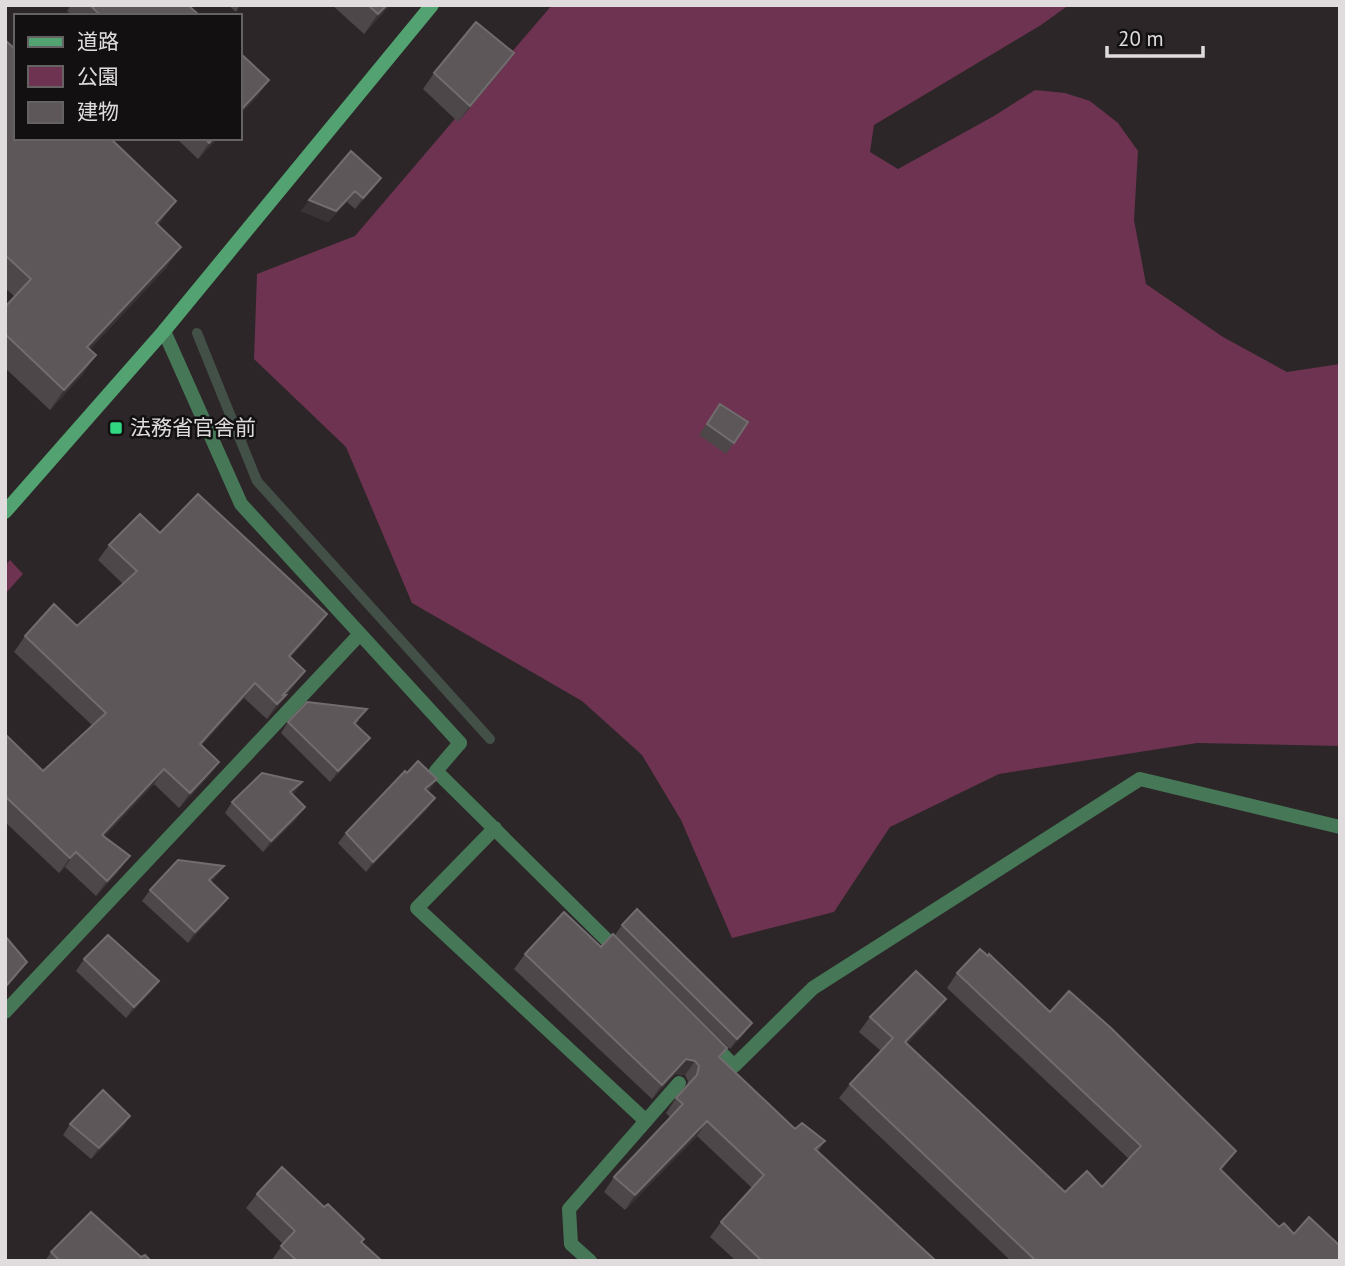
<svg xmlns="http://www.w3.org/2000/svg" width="1345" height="1266" font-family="'PT Sans','Noto Sans JP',sans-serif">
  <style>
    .green { fill: #6d3351 }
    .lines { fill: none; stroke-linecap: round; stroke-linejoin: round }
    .stream { stroke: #435048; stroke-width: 10 }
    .lane { stroke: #467757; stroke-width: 14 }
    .street { stroke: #467757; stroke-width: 14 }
    .secondary { stroke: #52a371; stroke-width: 14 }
    .wall { fill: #4d4749 }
    .shaded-wall { fill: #393335 }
    .building { fill: #5d5759; stroke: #716c6e; stroke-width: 2 }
    .poi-dot { fill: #31d882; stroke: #121011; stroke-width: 2.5 }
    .labels { text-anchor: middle; stroke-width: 5; stroke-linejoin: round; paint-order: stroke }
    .poi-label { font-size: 21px; fill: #e0dcde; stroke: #121011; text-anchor: start }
  </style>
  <rect width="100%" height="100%" fill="#2c2628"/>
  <!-- green -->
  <path class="green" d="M552 5H1069L1041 25 874 125 870 152 898 169 994 116 1035 90 1065 93 1090 101 1118 123 1138 151 1134 220 1146 284 1223 337 1287 372 1340 364V746L1197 743 999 774 890 827 834 912 732 938 681 820 642 755 582 701 412 603 346 447 254 359 257 274 355 236Z
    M10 560 23 574 5 594V566Z"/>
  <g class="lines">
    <!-- stream -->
    <path class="stream" d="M197 333 257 481 490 739"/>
    <!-- lane -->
    <path class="lane" d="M460 743 436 771 621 954
      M495 828 417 908 646 1121
      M5 1012 360 634
      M711 1042 734 1066 813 988 1140 779 1340 827
      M590 1261 571 1244 569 1209 679 1083"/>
    <!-- street -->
    <path class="street" d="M164 331 241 504 460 743"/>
    <!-- secondary -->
    <path class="secondary" d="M5 512 164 331 432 5"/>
  </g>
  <!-- wall -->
  <path class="wall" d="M71 5H188L200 16H73L67 11Z
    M228 5H240L236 12Z
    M332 5H390L364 34Z
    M5 40 162 221 158 225 167 267 90 349 96 355 82 375 50 410 5 368V307L15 297 5 288Z
    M514 53 502 69 458 122 423 89 434 73Z
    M176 138H218L198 159Z
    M351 151 373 189 355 209 347 202 328 222 301 211Z
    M720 404 748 422 726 454 699 435Z
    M160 533 327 614 316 629 290 658 305 671 275 710 267 719 244 698 202 745 219 762 208 777 179 808 154 784 104 837 119 871 96 896 65 867 59 873 5 822V734L43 771 92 725 14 652 25 636 77 626 123 584 98 560 109 545Z
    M359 720 356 724 362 749 330 782 281 733 288 722Z
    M407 773 430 790 428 792 435 798 427 809 366 872 338 843 346 833Z
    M295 793 292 794 297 818 263 852 225 813 232 802Z
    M216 877 211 882 220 909 188 943 142 901 150 890Z
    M622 925 745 1033 730 1049 615 935Z
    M601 947 727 1048 720 1058 795 1129 825 1141 818 1151 936 1261H736L710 1237 721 1222 752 1188 697 1136 625 1210 604 1192 614 1177 670 1117 666 1113 676 1098 687 1085 688 1081 685 1075 675 1074 652 1099 514 969 525 954Z
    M84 959 151 992 126 1018 76 971Z
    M957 973 1050 1012 1225 1166 1222 1170 1279 1227 1294 1234 1340 1261H1011L839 1098 850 1084 881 1051 859 1032 870 1017 936 1013 907 1044 1065 1192 1102 1187 1129 1159 947 988Z
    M130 1116 123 1127 91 1159 63 1135 70 1124Z
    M257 1194 362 1242 382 1261H271L283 1244 246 1208Z
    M51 1252 141 1257 151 1261H45Z"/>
  <!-- shaded-wall -->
  <path class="shaded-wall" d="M387 5H390L364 34 378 14Z
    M514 53 502 69 458 122 470 106Z
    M269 80 258 96 240 115V111Z
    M214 138H218L198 159 209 143Z
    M381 178 373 189 355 209 363 198Z
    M355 191 347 202 328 222 301 211 309 200Z
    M176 201 162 221 142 243 156 223Z
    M181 247 167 267 73 367 87 347Z
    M96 355 82 375 50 410 64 390Z
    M327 614 316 629 278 671 289 656Z
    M305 671 275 710 267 719 283 695Z
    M255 683 244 698 190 759 200 744Z
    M370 738 362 749 330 782 338 771Z
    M219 762 208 777 179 808 190 793Z
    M164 769 154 784 91 851 102 835Z
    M437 779 430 790 418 800 425 789Z
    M302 782 295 793 282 803 290 792Z
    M435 798 427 809 366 872 373 862Z
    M305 807 297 818 263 852 271 841Z
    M76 852 65 867 59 873 70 858Z
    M130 856 119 871 96 896 107 881Z
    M224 866 216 877 201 891 209 880Z
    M228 898 220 909 188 943 195 932Z
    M27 962 16 977 5 990V987Z
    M159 981 151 992 126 1018 134 1007Z
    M946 999 936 1013 895 1057 905 1042Z
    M752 1023 745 1033 730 1049 737 1039Z
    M686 1059 695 1061 685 1075 675 1074 652 1099 662 1085Z
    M130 1116 123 1127 91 1159 99 1148Z
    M707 1121 697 1136 625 1210 635 1195Z
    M1236 1151 1225 1166 1210 1183 1220 1169Z"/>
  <!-- building -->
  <path class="building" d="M90 5H188L200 16H101Z
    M368 5H387L378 14Z
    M476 22 514 53 470 106 434 73Z
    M5 40 16 50V138H110L176 201 156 223 181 247 87 347 96 355 64 390 5 334V307L31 279 5 255Z
    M240 53 269 80 240 111Z
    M205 138H214L209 143Z
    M351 151 381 178 363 198 355 191 336 211 309 200Z
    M720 404 748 422 734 443 707 424Z
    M198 494 327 614 289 656 305 671 283 695H286L277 704 255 683 200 744 219 762 190 793 164 769 102 835 130 856 107 881 76 852 70 858 5 796V734L43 771 106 713 25 636 54 604 77 626 137 571 109 545 140 514 160 533Z
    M307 702 367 709 354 723 370 738 338 771 288 722Z
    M418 761 437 779 425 789 435 798 373 862 346 833 405 771 407 773Z
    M262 773 302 782 290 792 305 807 271 841 232 802Z
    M178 860 224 866 209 880 228 898 195 932 150 890Z
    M637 909 752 1023 737 1039 622 925Z
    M564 912 601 947 613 934 727 1048 719 1057 795 1129 802 1123 825 1141 815 1149 936 1261H762L721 1222 764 1175 707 1121 635 1195 614 1177 683 1104 676 1098 697 1075 699 1066 695 1061 686 1059 662 1085 525 954Z
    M108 935 159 981 134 1007 84 959Z
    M5 936 27 962 5 987Z
    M980 949 988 956 989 954 1050 1012 1069 991 1111 1028 1236 1151 1220 1169 1279 1227 1284 1223 1294 1234 1309 1217 1340 1246V1261H1032L1034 1259 850 1084 893 1038 870 1017 916 971 946 999 905 1042 1065 1192 1087 1171 1102 1187 1141 1146 957 973Z
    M103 1090 130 1116 99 1148 70 1124Z
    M282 1167 324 1207 328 1204 364 1239 361 1242 382 1261H297L281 1246 295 1231 257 1194Z
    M91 1212 141 1257 145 1255 151 1261H60L51 1252Z"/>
  <!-- markers -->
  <rect class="poi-dot" x="109" y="421" width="14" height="14" rx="3.5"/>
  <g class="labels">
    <!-- poi labels -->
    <g class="poi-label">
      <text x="130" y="435">法務省官舎前</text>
    </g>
  </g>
  <!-- border -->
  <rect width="1345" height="1266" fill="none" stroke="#e0dcde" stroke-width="14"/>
  <!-- legend -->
  <rect x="14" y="14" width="228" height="126" fill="#121011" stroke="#646263" stroke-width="2"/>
  <rect x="28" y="37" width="35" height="10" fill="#52a371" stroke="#646263" stroke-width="2"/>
  <text x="77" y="49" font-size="21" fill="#e0dcde">道路</text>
  <rect x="28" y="66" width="35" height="21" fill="#6d3351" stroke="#646263" stroke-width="2"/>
  <text x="77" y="84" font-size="21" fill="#e0dcde">公園</text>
  <rect x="28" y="102" width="35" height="21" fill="#5d5759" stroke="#646263" stroke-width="2"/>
  <text x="77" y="119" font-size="21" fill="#e0dcde">建物</text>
  <!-- scale -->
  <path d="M1107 46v10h96v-10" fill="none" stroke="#e0dcde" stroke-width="3.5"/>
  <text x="1118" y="46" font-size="21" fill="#e0dcde" stroke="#121011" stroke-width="5" paint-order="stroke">20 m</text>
</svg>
